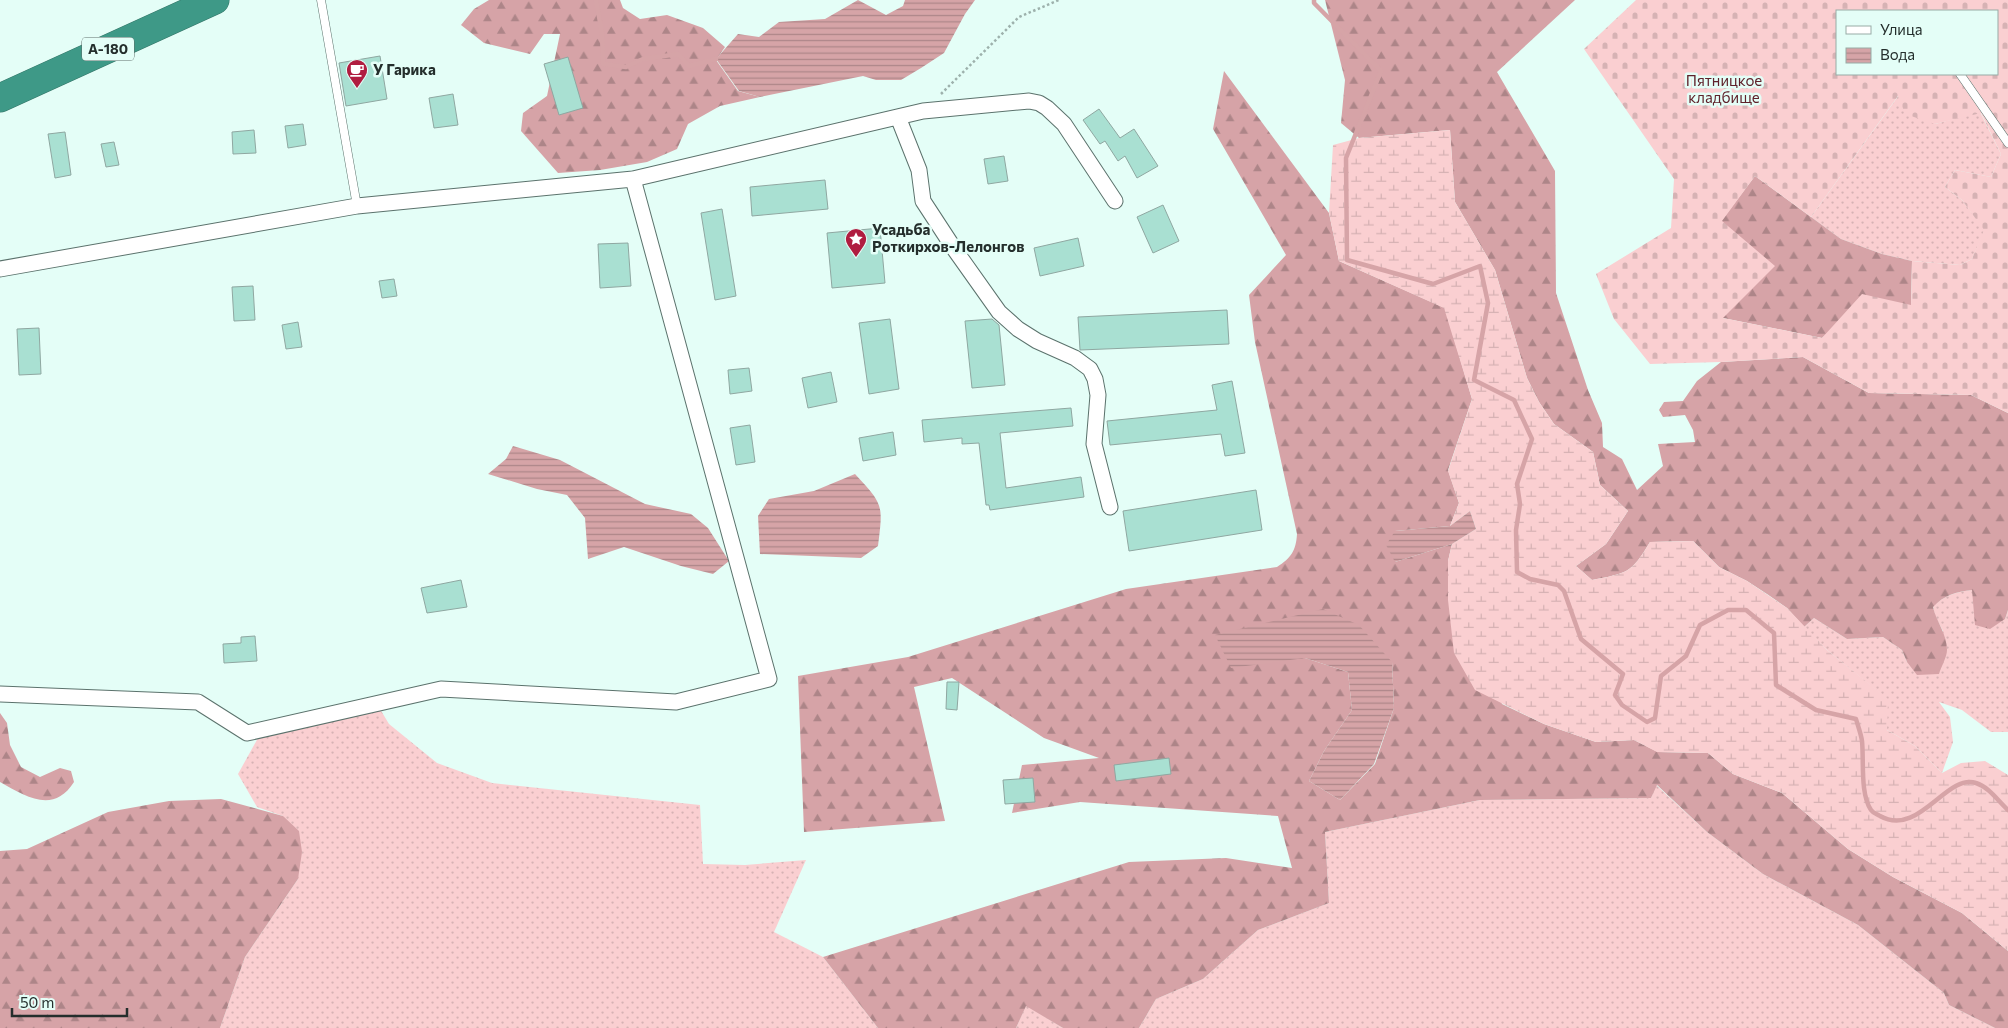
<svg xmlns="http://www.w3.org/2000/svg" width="2008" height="1028" font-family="Commissioner,sans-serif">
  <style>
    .grass { fill: url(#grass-dots) }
    .forest { fill: url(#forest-firs); fill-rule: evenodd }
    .wetland { fill: url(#wetland-marsh) }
    .cemetery { fill: url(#cemetery-stones); fill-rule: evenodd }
    .water { fill: url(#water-rules) }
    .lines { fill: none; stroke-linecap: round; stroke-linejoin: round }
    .stream { stroke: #d6a4a7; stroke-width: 4.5 }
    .building { fill: #a9e0d2; stroke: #8fa7a1 }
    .lane-casing { stroke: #5b726c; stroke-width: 9 }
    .street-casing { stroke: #5b726c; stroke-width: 17 }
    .highway-casing { stroke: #357467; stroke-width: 29 }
    .path { stroke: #9db1ac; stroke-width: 2.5; stroke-dasharray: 2.5 2.5; stroke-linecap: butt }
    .lane { stroke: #fff; stroke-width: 8 }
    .street { stroke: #fff; stroke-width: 15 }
    .highway { stroke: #3e9987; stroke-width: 28 }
    .labels { text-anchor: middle; stroke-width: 5; stroke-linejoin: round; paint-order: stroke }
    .shield { fill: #e4fef7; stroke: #5e6c69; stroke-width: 1 }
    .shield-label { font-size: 14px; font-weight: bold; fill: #242e2c }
    .poi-label { font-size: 15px; font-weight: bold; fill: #242e2c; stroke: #e4fef7; text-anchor: start }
    .park-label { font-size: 15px; fill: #5f222b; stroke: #e4fef7 }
  </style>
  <defs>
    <pattern id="grass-dots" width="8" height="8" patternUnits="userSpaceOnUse" patternTransform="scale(1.25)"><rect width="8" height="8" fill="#facfd1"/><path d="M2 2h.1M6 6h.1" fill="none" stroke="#d6b2b4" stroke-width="1.8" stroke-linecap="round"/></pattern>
    <pattern id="forest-firs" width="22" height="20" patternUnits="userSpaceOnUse" patternTransform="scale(1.25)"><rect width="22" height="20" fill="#d6a3a7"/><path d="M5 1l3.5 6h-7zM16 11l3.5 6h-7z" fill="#ad8588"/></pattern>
    <pattern id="wetland-marsh" width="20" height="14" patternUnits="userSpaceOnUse" patternTransform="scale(1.25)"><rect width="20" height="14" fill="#facfd1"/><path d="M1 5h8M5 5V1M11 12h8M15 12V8" fill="none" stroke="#d6b2b4"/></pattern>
    <pattern id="cemetery-stones" width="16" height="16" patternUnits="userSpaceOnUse" patternTransform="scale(1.25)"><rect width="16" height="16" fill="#facfd1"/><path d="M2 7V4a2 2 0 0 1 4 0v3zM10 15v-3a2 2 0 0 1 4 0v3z" fill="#d6b2b4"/></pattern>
    <pattern id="water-rules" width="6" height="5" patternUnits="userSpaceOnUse" patternTransform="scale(1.25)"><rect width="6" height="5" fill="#d6a4a7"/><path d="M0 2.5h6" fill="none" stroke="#ad8688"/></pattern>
  </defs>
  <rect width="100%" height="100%" fill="#e4fef7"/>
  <!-- grass -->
  <path class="grass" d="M1899 95 1935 124 1980 112 2001 154 1991 177 1955 170 1945 187 1962 200 1985 230 1972 259 1960 265 1912 261 1882 254 1841 239 1811 217Z
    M1972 590 2005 619 2008 610V732H1991L1962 710 1939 702 1950 717 1953 742 1942 773 1915 746 1887 730V699L1827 650 1804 627 1814 618 1847 639 1883 637 1902 650 1907 662 1943 631 1935 616 1933 606C1945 595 1956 592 1972 590Z
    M380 709 389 724 437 763 492 783 700 805 703 864 745 865 806 860 774 932 823 957 878 1028H220L245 957 298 879 283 816 257 807 238 774 258 738Z
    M1656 785 1707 832 1763 874 1858 925 1944 993 1949 1005 1995 1028H1139L1156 999 1203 979 1258 930 1329 903 1325 832 1480 800 1651 798Z
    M1026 1005 1063 1028H1016Z"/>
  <!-- forest -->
  <path class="forest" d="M489 0H620L623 8 640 19 667 15 703 28 725 47 716 60 738 91 760 97 720 106 688 124 677 149 647 162 600 170 558 173 521 131 523 113 547 96 560 34H544L530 54 484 43 461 25 474 9Z
    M1325 0H1575L1497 72 1555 171 1556 293 1588 390 1602 423 1603 447 1622 459 1637 490 1663 466 1658 444 1695 442 1693 430 1685 415 1663 417 1659 410 1664 402 1683 401 1697 381 1721 362 1803 357 1869 393 1971 395 2008 413V610L2005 619 1990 629 1975 625 1972 590C1956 592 1944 595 1933 607 1936 621 1947 634 1947 650 1947 657 1941 667 1939 674L1917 675 1907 662 1902 650 1883 637 1847 639 1814 618 1804 627 1787 608 1767 594 1747 581 1719 567 1693 541 1650 542C1631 574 1627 573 1592 580L1576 566 1606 544 1628 511 1600 485 1593 452 1554 424 1539 402 1527 378 1495 270 1455 202 1450 130 1359 138 1341 123 1345 80Z
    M1224 71 1329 213 1339 261 1445 308 1472 399 1448 470 1459 503 1450 526 1395 531V562L1452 544 1448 561 1502 704 1544 724 1596 742 1634 740 1658 752 1708 753 1733 774 1782 793 1848 849 1893 877 1962 913 2008 951V1028H1995L1949 1005 1944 993 1858 925 1763 874 1707 832 1657 785 1651 798 1480 800 1325 832 1329 903 1258 930 1203 979 1156 999 1139 1028H1063L1026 1006 1016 1028H878L823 957 1129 862 1226 858 1292 868 1278 816 1080 802 1012 813 1022 765 1099 758 1044 738 952 678 914 687 945 821 804 832 798 676 908 657 1126 589 1277 567C1291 558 1296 551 1297 534L1255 342 1249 295 1286 255 1213 129ZM1305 658 1392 662 1394 708 1375 764 1340 800 1309 781 1324 751 1352 710 1348 672Z
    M1755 176 1841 239 1882 254 1912 261 1911 305 1831 330 1822 338 1723 318 1721 221Z
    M0 713 7 723 10 745 21 767 40 777 60 768 71 771 74 782C54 814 26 797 0 782Z
    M221 799 283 816 299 831 302 852 298 879 245 957 220 1028H0V851L27 849 108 812 169 801Z"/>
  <!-- wetland -->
  <path class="wetland" d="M1450 130 1455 202 1495 270 1527 378 1539 402 1554 424 1593 452 1600 485 1628 511 1606 544 1576 566 1592 580C1627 573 1631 574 1650 542L1693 541 1719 567 1747 581 1787 608 1827 650 1888 699 1887 730 1915 746 1942 773 1961 763 1985 761 2008 775V951L1962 913 1893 877 1848 849 1782 793 1733 774 1708 753 1657 752 1634 740 1596 742 1544 724 1475 690 1454 653 1448 600V561L1452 544 1476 529 1470 511 1450 526 1459 503 1448 471 1472 399 1444 308 1339 261 1329 213 1333 145 1359 138Z"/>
  <!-- cemetery -->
  <path class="cemetery" d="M1636 0H2008V413L1971 395 1869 393 1803 357 1721 362 1650 364 1614 319 1596 274 1671 228 1674 179 1584 49ZM1837 11H1997V74H1837ZM1898 96 1905 114 1935 124 1981 113 2001 154 1991 177 1955 170 1945 187 1962 200 1984 230 1972 259 1960 265 1912 261 1911 305 1862 294 1822 338 1723 318 1775 266 1722 221 1755 176 1811 217Z"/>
  <!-- water -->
  <path class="water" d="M858 0 886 15 903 6 905 0H975L965 14 944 53 921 68 901 80H876L863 76 760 97 739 91 716 59 738 34 759 37 779 22 825 19Z
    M513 446 560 460 645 504 691 514 708 528 729 561 713 574 681 566 624 547 588 559 585 518 567 495 537 489 488 474 506 459Z
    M855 474C884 505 883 505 878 546L861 558 760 554 758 516 769 499 814 491Z
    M1470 511 1476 529 1452 544 1395 562 1386 545 1395 531 1450 526Z
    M1323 609 1359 625 1392 662 1394 708 1374 764 1340 800 1309 781 1324 751 1352 710 1348 672 1305 658 1231 668 1215 635Z"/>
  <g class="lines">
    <!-- stream -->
    <path class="stream" d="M596 0 602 33 603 64 626 67 643 59 678 54 689 66 716 59
      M1314 0V3L1381 71 1346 158 1347 260 1433 284 1480 266 1488 303 1474 380 1514 400 1532 439 1517 484 1520 504 1516 530 1517 572 1530 579 1558 585 1564 591 1581 639 1623 674 1615 695 1622 705 1647 722 1655 718 1661 676 1686 656 1700 625 1728 610H1746L1774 633 1776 685 1816 710 1856 719C1858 726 1861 734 1862 741 1864 761 1860 794 1871 810 1873 813 1877 814 1880 816 1919 838 1946 773 1976 783 1989 787 1998 801 2008 810"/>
  </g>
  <!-- building -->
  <path class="building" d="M380 56 387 99 346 106 339 63Z
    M568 57 583 108 559 115 544 64Z
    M453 94 458 125 434 128 429 98Z
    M1099 109 1120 138 1134 129 1158 166 1137 178 1125 156 1118 161 1105 141 1100 144 1083 120Z
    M303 124 306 145 288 148 285 126Z
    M254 130 256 153 233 154 232 132Z
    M65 132 71 175 55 178 48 134Z
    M114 142 119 165 106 167 101 144Z
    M1004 156 1008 181 988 184 984 159Z
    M825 180 828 209 752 216 750 187Z
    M1163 205 1179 241 1153 253 1137 217Z
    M722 209 736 296 715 300 701 213Z
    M880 228 885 283 832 288 827 233Z
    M1078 238 1084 266 1040 276 1034 248Z
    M628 243 631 286 600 288 598 244Z
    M394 279 397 296 382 298 379 281Z
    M253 286 255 320 234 321 232 287Z
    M1227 310 1229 344 1080 350 1078 317Z
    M890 319 899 389 869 394 859 323Z
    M992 319 999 325 1005 385 972 388 965 321Z
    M298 322 302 347 286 349 282 325Z
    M39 328 41 374 19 375 17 329Z
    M749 368 752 391 730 394 728 370Z
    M831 372 837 402 808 408 802 378Z
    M1232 381 1245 453 1225 456 1221 434 1110 445 1107 421 1217 410 1212 385Z
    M1071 408 1073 426 1000 433 1006 488 1081 477 1084 497 990 510 989 505H986L979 443 962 444V438L924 442 922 420Z
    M750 425 755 462 736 465 730 428Z
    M893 432 896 455 863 461 859 438Z
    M1256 490 1262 530 1129 551 1123 511Z
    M461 580 467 607 427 613 421 588Z
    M255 636 257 661 224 663 223 644 241 643V637Z
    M947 682H959L957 710 946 709Z
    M1169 758 1171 774 1116 781 1114 765Z
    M1033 778 1035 802 1005 804 1003 780Z"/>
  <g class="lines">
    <!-- lane casing -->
    <g class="lane-casing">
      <path id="lane" d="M321 0 357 206
        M1960 74 2008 143"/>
    </g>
    <!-- street casing -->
    <g class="street-casing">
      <path id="street" d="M898 117 919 170 923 201 955 250 999 312 1018 329 1037 341 1075 358 1090 369 1095 379 1098 395 1094 444 1110 507
        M0 269 357 206 633 179 923 111 1029 101 1039 103 1047 108 1064 124 1115 201
        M0 694 198 702 247 733 441 689 676 702 769 679 633 179"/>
    </g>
    <!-- highway casing -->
    <g class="highway-casing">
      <path id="highway" d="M0 98 215 0"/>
    </g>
    <!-- path -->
    <path class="path" d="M941 94 1019 17 1059 0"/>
    <!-- lane -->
    <use href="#lane" class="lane"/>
    <!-- street -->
    <use href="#street" class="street"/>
    <!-- highway -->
    <use href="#highway" class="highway"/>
  </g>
  <!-- icons -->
  <defs>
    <g id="cafe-pin" transform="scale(1.125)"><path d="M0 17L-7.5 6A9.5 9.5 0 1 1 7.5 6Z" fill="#b01d40" stroke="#e4fef7"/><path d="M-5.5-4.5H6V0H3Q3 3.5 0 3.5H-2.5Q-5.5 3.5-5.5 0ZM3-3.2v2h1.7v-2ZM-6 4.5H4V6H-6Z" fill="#fff"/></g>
    <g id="sight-pin" transform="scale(1.125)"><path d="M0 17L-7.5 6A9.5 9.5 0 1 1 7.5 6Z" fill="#b01d40" stroke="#e4fef7"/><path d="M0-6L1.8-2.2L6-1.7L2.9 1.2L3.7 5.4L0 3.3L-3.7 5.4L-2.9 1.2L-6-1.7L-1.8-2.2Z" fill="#fff"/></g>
  </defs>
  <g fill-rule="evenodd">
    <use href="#cafe-pin" x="357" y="70"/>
    <use href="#sight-pin" x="856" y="239"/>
  </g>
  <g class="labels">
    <!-- shield labels -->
    <rect class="shield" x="82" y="37.5" width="52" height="23" rx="4"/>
    <g class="shield-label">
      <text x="108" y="54">А-180</text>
    </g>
    <!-- poi labels -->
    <g class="poi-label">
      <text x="373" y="75">У Гарика</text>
      <text x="872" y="235">Усадьба<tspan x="872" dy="17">Роткирхов-Лелонгов</tspan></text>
    </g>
    <!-- park labels -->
    <g class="park-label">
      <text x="1724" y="86">Пятницкое<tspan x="1724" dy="17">кладбище</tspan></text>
    </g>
  </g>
  <!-- legend -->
  <rect x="1836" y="10" width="162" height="65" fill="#e4fef7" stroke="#97aba6"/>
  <rect x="1846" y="26" width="25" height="8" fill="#ffffff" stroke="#97aba6"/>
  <text x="1880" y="35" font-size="15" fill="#242e2c">Улица</text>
  <rect x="1846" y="48" width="25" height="15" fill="url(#water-rules)" stroke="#97aba6"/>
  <text x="1880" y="60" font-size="15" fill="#242e2c">Вода</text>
  <!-- scale -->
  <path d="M12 1008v8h115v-8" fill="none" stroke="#242e2c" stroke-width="2.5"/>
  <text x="20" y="1008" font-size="15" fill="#242e2c" stroke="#e4fef7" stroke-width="4" paint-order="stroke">50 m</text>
</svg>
